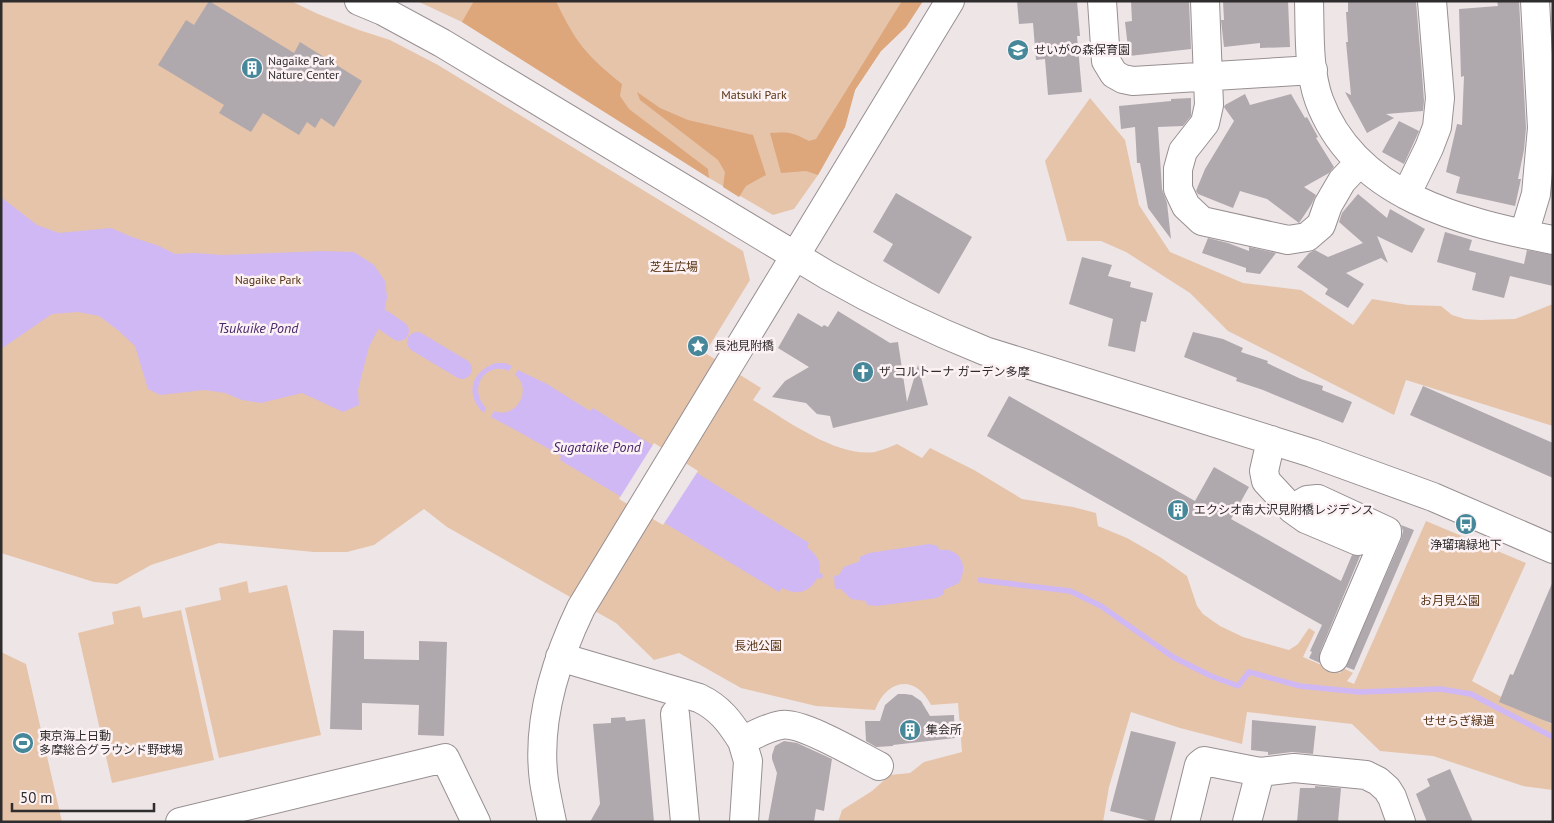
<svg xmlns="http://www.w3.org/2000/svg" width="1554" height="823" font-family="'PT Sans','Noto Sans JP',sans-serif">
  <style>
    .green { fill: #e6c4aa }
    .forest { fill: #dda67b }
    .water { fill: #d0b8f4 }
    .pier { fill: #eee5e7 }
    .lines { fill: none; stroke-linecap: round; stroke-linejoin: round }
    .stream { stroke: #d0b8f4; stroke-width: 5.5 }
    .canal { stroke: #d0b8f4; stroke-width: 20 }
    .building { fill: #afa8ad }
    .minor-casing { stroke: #988f91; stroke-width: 30 }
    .minor { stroke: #fff; stroke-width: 28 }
    .labels { text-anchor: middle; stroke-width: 5; stroke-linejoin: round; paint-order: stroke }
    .poi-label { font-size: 12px; fill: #2f2c2d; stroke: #fcf2f4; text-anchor: start }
    .park-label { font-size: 12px; fill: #563111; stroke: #fcf2f4 }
    .water-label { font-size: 14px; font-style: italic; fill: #47276c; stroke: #fcf2f4 }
  </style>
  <rect width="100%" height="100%" fill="#eee5e7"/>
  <!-- green -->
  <path class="green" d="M1 1H291L318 14 359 30 390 40 438 65 743 251 750 280 705 353 761 388 753 400C785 419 837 458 875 452 882 450 890 447 897 444L922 458 930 448 974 470 1022 499 1073 507 1096 513 1098 526 1127 538 1160 557 1187 576 1197 606 1203 614 1220 626 1243 637 1289 650 1298 644 1309 628 1315 632 1303 657 1340 673 1343 668 1353 673 1347 681 1354 684 1426 521 1526 563 1472 681 1553 725V790L1523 786 1433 756 1380 751 1352 724 1247 712 1242 744 1180 728 1131 712 1109 787 1103 822H838L842 810 872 791 890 775 910 773 924 762 962 752 958 703 931 705C915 674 887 679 875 710L816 706 741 688 679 653 654 660 616 623 447 527 424 509 374 545 347 552H314L219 543 151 565 117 584 94 582 1 553Z
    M417 1H923L906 27 881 51 855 90 845 127 818 175 794 209 773 215 709 178 462 22Z
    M1090 98 1125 140 1139 205 1170 252 1243 283 1301 290 1353 325 1372 299 1408 305 1441 306 1452 315 1465 319 1480 320 1515 319 1553 304V426L1406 380 1394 415 1228 331 1190 293 1126 252 1101 241H1067L1045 161Z
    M247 581 249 593 287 585 321 735 219 758 185 608 221 600 219 588Z
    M140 606 143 618 181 610 214 760 112 783 78 633 114 624 112 612Z
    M1 652 26 664 62 822H1Z"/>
  <!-- forest -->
  <path class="forest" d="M474 1H556C575 42 587 56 622 84L620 96 629 109 708 169 709 178 462 22Z
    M902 1H923L906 27 881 51 855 90 845 127 818 175 806 171 781 173 770 133C790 132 791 132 809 141L816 139Z
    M637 92 660 108 688 120 753 135 766 175 746 186 739 197 723 187 725 172 718 160 640 100Z"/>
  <!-- water -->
  <path class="water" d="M1 197 37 225 59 233 111 228 132 237 159 246 175 254 195 253 222 255 323 251 354 252 374 265 385 281 387 297 383 320 369 347 358 390 359 405 343 412 302 393 261 403 242 400 225 393 204 390 160 395 148 389 135 346 119 331 99 316 78 312 52 314 1 349Z
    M496 363H505L512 366 509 371C486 361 467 388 486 408L484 413C464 395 471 371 496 363Z
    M518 370 547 384 590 411 593 408 809 543 807 547C811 550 815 554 818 559 824 572 813 592 798 592 793 593 787 590 782 588L779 592 560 460 561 456 519 432 491 417 494 411C517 420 533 388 515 375Z
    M929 544 938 546 939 550C960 547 969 565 959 583L944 590V594L937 598 877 606 867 605 866 601 851 599 841 589H835L834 576 839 575 844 567 860 561V557L869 553Z"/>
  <!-- pier -->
  <path class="pier" d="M654 443 698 471 663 525 619 499Z"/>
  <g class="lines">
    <!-- stream -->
    <path class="stream" d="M818 575 820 576
      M980 580 1070 591 1101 606 1173 657 1211 676 1238 686 1249 672 1300 686 1360 692 1440 689 1471 694 1553 737"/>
    <!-- canal -->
    <path class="canal" d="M383 320 399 331
      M417 342 462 369"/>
  </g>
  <!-- building -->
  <path class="building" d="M209 1 294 53 300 42 362 81 334 127 321 118 315 128 307 122 299 135 263 113 251 132 219 113 224 105 158 65 186 20 194 25Z
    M1017 1H1077L1080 36H1077L1082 92 1048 95 1045 59 1036 60 1033 23 1019 24Z
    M1131 1H1189L1191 49 1129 56 1125 22 1132 21Z
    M1223 1H1288L1290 47 1260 48V43L1224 47 1221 20H1224Z
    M1348 1H1416L1422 74 1424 101 1423 111 1386 114 1394 118 1367 133 1345 92 1351 95 1346 42H1348L1346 12H1348Z
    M1497 1H1519L1526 128 1524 150 1518 179H1521L1515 206 1456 193 1460 177 1446 172 1457 124 1462 125 1464 76 1461 77 1459 9 1498 6Z
    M1245 94 1250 105 1291 94 1305 118 1307 117 1318 137 1316 138 1334 167 1329 173 1304 187 1316 195 1311 205 1299 223 1267 199 1240 191 1233 208 1198 194 1196 191 1205 169 1234 121 1224 107 1225 105Z
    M1191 98V116L1183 126 1158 127 1162 189 1167 203 1171 239 1148 208 1140 163H1137L1135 127 1121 129 1119 106 1171 101V99Z
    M1399 121 1419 131 1404 164 1382 152Z
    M896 193 972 237 939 294 883 261 893 244 873 232Z
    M1358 194 1387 218 1390 209 1425 229 1412 253 1377 236 1388 263 1381 258 1346 273 1364 284 1348 308 1325 294 1328 289 1297 267 1309 253 1315 250 1328 257 1363 243 1339 222 1342 213Z
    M1445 232 1472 240 1469 250 1524 264 1527 250 1553 255V286L1510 276 1504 298 1472 290 1476 273 1437 262Z
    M1208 238 1228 243 1249 251V247L1276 253 1260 274 1246 272V268L1202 253Z
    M1082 257 1112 265 1108 276 1131 282 1130 287 1153 293 1146 322 1141 321 1135 352 1108 346 1113 319 1069 304Z
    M838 311 890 343 898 342 907 402 918 365 928 405 833 428 830 416 817 414 806 403 772 397 785 381 809 367 778 348 798 313 822 327 824 325 828 327Z
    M1193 332 1223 339 1243 348 1241 352 1268 361 1267 363 1301 379 1323 386 1322 390 1352 402 1343 423 1263 390 1236 381 1237 378 1184 357Z
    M1423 386 1553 443V478L1410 415Z
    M1009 396 1195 501 1214 467 1249 487 1231 519 1341 581 1352 555 1360 556 1320 652V663L1309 658 1312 652 1310 651 1322 625 987 436Z
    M1401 525 1414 530 1354 670 1346 667 1401 540 1403 531Z
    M1553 581V724L1499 702 1510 674 1513 675Z
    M333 630 364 631V659L419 660V641L447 642 444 736 418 735 419 705 362 703V730L330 729Z
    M898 694H905L912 695 921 701 930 716 954 715 955 738 893 745V746L876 747 866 741 865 721H880L885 705Z
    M625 717 626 721 645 719 654 822H590L600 804 593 724 611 723V718Z
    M1252 720 1316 726 1313 754 1292 752 1268 755V752L1251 750Z
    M1131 731 1176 742 1154 822 1110 811Z
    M784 741 797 743 832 759 824 811 816 809 814 822H768L777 773 772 759V755L775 746Z
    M1450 769 1473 822H1427L1416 794 1430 786 1427 779Z
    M1315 786 1341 788 1338 822H1297L1300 788H1315Z"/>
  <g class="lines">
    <!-- minor casing -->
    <g class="minor-casing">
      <path id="minor" d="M359 1 383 11 442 43 827 275C878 304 930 329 985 351L1312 453 1433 497 1553 549
        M1102 1 1106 61 1114 74 1123 79 1133 81 1313 70
        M1205 1 1209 105 1205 123 1183 151 1178 169V189L1186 206 1202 221 1288 240 1307 237 1321 225 1328 205 1342 181 1360 162
        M1309 1C1310 33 1308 69 1319 100 1355 197 1462 222 1553 240
        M1406 195 1429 148 1437 127 1440 98 1432 1
        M1524 234 1536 194 1542 128 1535 1
        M1271 440 1264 471 1266 481 1292 509 1306 519 1358 541
        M1292 509 1307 500 1318 499 1387 531V534L1334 658
        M560 657 699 698C720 708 730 722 742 741 754 735 768 727 781 725 801 721 859 756 879 766
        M675 714 685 822
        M742 741 748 761 744 822
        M180 822 445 758 476 822
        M552 822C549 808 546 794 544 781 536 721 556 660 581 608L950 1
        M1185 822 1199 765 1204 761 1260 772 1294 768 1366 775 1378 781 1387 789 1392 797 1401 822
        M1247 822 1260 772"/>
    </g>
    <!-- minor -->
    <use href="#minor" class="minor"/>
  </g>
  <!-- icons -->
  <defs>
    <g id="school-disc" transform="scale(1.125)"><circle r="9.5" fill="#468899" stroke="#fcf2f4"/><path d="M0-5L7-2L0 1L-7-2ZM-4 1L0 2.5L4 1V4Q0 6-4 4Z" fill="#fff"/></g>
    <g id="building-disc" transform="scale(1.125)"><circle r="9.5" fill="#468899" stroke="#fcf2f4"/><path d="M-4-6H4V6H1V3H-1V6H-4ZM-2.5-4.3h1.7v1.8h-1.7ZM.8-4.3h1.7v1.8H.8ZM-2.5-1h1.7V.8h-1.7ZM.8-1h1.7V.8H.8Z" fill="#fff"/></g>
    <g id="sight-disc" transform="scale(1.125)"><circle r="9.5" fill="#468899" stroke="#fcf2f4"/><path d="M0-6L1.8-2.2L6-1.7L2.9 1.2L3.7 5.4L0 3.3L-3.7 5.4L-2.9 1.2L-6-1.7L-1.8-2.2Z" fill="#fff"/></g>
    <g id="church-disc" transform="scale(1.125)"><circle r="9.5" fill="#468899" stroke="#fcf2f4"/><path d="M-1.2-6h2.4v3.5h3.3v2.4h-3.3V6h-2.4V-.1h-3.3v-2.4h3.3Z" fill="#fff"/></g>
    <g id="bus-disc" transform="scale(1.125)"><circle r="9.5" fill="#468899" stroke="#fcf2f4"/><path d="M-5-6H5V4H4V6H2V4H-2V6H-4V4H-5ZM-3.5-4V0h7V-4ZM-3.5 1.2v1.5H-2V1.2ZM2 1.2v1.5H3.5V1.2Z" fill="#fff"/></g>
    <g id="stadium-disc" transform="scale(1.125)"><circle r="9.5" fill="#468899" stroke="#fcf2f4"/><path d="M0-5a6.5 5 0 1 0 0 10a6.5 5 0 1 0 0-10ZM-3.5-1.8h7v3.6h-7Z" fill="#fff"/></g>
  </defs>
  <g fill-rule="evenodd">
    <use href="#school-disc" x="1018" y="50"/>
    <use href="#building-disc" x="252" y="68"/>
    <use href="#sight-disc" x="698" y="346"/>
    <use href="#church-disc" x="863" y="372"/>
    <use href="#building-disc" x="1178" y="510"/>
    <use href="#bus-disc" x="1466" y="524"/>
    <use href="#building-disc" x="910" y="730"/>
    <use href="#stadium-disc" x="23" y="743"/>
  </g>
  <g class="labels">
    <!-- poi labels -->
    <g class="poi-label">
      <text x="1034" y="54">せいがの森保育園</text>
      <text x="268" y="65">Nagaike Park<tspan x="268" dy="14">Nature Center</tspan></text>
      <text x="714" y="350">長池見附橋</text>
      <text x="879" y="376">ザ コルトーナ ガーデン多摩</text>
      <text x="1194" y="514">エクシオ南大沢見附橋レジデンス</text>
      <text x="1466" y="549" text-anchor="middle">浄瑠璃緑地下</text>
      <text x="926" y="734">集会所</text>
      <text x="39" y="740">東京海上日動<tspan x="39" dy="14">多摩総合グラウンド野球場</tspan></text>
    </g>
    <!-- park labels -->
    <g class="park-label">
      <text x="754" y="99">Matsuki Park</text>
      <text x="674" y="271">芝生広場</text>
      <text x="268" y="284">Nagaike Park</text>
      <text x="1450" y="605">お月見公園</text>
      <text x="758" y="650">長池公園</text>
      <text x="1459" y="725">せせらぎ緑道</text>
    </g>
    <!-- water labels -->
    <g class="water-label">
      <text x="258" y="333">Tsukuike Pond</text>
      <text x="597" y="452">Sugataike Pond</text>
    </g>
  </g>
  <!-- border -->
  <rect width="1554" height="823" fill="none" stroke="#2f2c2d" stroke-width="5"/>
  <!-- scale -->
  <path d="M12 803v8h142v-8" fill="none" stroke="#2f2c2d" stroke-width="2.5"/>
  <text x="20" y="803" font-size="15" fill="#2f2c2d" stroke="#fcf2f4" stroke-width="4" paint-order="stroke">50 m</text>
</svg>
